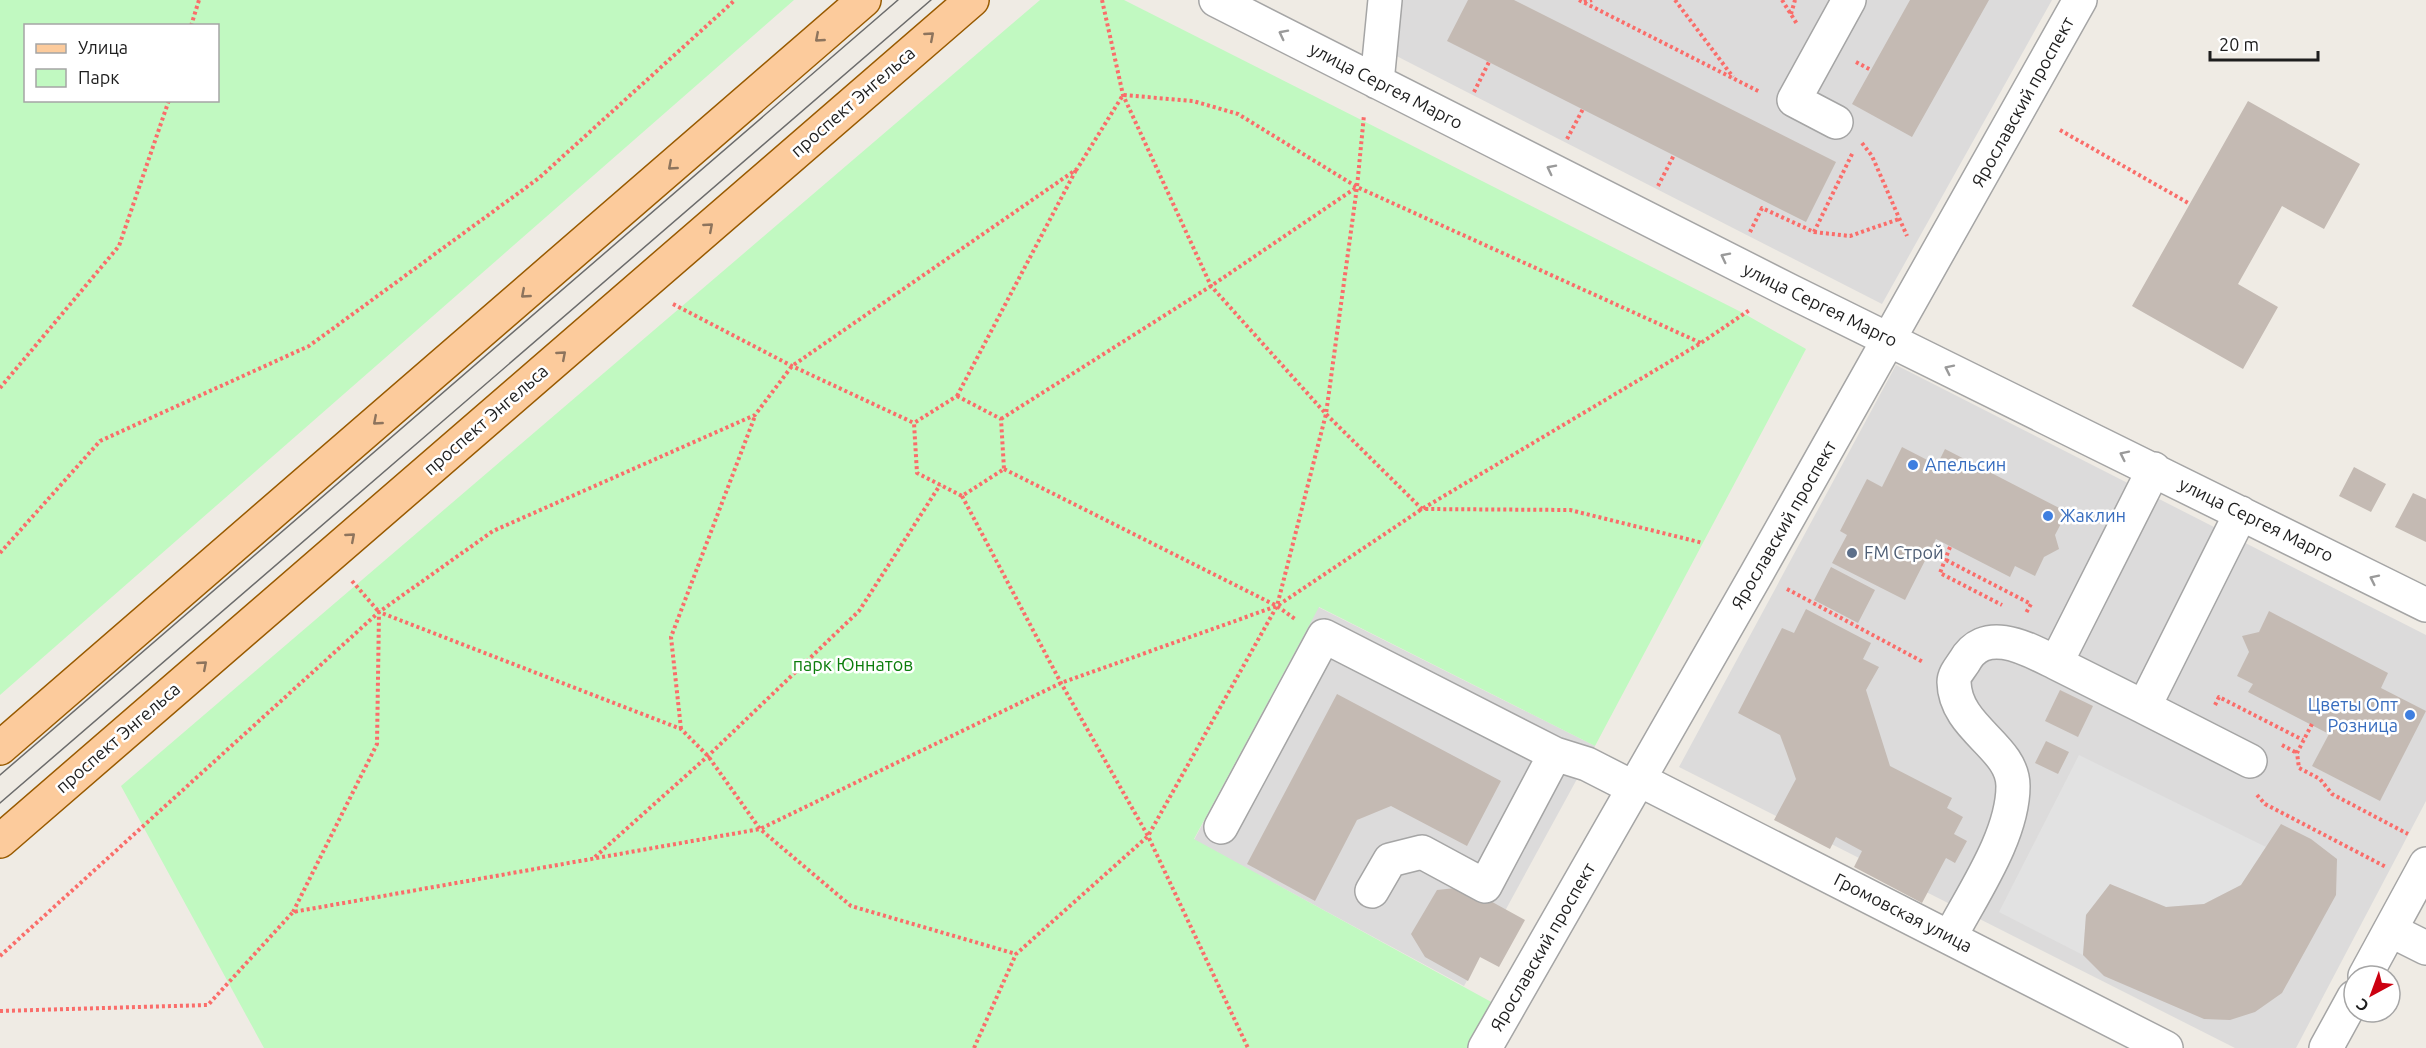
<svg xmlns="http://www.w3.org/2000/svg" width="2426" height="1048" font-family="Ubuntu,sans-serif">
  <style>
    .residential { fill: #dcdbdb }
    .park { fill: #c1f9c1; fill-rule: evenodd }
    .parking { fill: #e2e2e2 }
    .building { fill: #c4bab3 }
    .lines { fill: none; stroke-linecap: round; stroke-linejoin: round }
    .minor-casing { stroke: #a5a5a5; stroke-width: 36 }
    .major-casing { stroke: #985a00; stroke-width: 36 }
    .path { stroke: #fa6d6a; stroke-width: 4; stroke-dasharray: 3 3; stroke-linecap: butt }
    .minor { stroke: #fff; stroke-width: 33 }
    .major { stroke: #fccb9c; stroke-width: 33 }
    .tram { stroke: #6c6c6c; stroke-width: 1.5 }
    .oneway { stroke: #9a9a9a }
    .oneway2 { stroke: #8d745d }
    .shop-dot { fill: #3f7fe0; stroke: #fff; stroke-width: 2 }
    .service-dot { fill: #5c6f8a; stroke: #fff; stroke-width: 2 }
    .labels { text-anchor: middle; stroke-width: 5; stroke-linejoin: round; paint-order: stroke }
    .street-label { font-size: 18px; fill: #1e1e1e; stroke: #fff }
    .shop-label { font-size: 18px; fill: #366cbe; stroke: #fff; text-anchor: start }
    .service-label { font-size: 18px; fill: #4e5e75; stroke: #fff; text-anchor: start }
    .park-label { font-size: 18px; fill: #0b7d0c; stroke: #fff }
  </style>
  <rect width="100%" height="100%" fill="#efebe4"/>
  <!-- residential -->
  <path class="residential" d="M1376 0H2052L1882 304 1373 44Z
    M1896 365 2426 635V801L2296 1048H2235L1679 767Z
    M1318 607 1595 746 1464 986 1194 840Z"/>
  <!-- park -->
  <path class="park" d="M0 0H794L0 695ZM26 26H218V100H26Z
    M1040 0H1124L1743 313 1806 349 1595 746 1319 607 1194 839 1495 1004 1471 1048H264L121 786Z"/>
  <!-- parking -->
  <path class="parking" d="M2079 755 2266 847 2241 885 2204 904 2166 907 2110 884 2086 915 2083 955 1999 912Z"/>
  <!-- building -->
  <path class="building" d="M1468 0H1514L1836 162 1806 222 1447 41Z
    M1910 0H1989L1912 137 1852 104Z
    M2248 101 2360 164 2324 229 2282 206 2238 284 2278 307 2243 369 2132 306Z
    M1902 447 1937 465 1945 449 2067 512 2055 535 2059 549 2044 557 2035 576 2015 566 2010 577 1936 539 1905 600 1832 563 1847 535 1840 531 1867 479 1882 487Z
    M2354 467 2386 484 2371 512 2339 496Z
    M2413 493 2426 499V542L2395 527Z
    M1831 567 1875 590 1858 623 1814 600Z
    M1806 609 1871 643 1863 659 1879 667 1866 690 1890 766 1952 798 1947 808 1963 817 1954 834 1967 841 1955 863 1946 858 1922 903 1854 867 1862 851 1836 837 1830 849 1774 820 1796 779 1786 751 1780 735 1738 713 1782 628 1794 633Z
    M2269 611 2388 673 2381 688 2426 711 2380 801 2312 766 2329 734 2248 692 2253 684 2237 676 2249 652 2242 636 2259 632Z
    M2060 690 2093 706 2078 737 2045 721Z
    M1337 694 1501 781 1467 846 1391 806 1357 820 1315 901 1247 864Z
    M2046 741 2069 752 2058 774 2035 763Z
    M2281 824 2311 839 2337 859 2336 895 2282 993 2255 1012 2230 1020 2204 1019 2104 976 2083 955 2086 915 2110 884 2166 907 2204 904 2241 885Z
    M1465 887 1525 920 1499 967 1480 957 1468 981 1425 957 1411 934 1437 890Z"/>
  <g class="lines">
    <!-- minor casing -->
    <g class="minor-casing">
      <path id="minor" d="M1216 0 1790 291 2426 605
        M1377 82 1385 0
        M1836 122 1794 100 1849 0
        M2241 513 2144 707 2250 761
        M2056 663 2144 707
        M1640 780 2166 1048
        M1221 827 1324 636 1555 754 1587 764 1634 788
        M1372 891 1390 860 1422 852 1485 886 1555 754
        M2390 930 2426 948
        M1950 937C1973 893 2013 836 2013 786 2013 746 1955 729 1954 682 1954 675 1960 668 1964 662 1985 624 2028 649 2056 663L2154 469
        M2365 976 2426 864
        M1485 1048 1757 573 2080 0
        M2326 1048 2354 997"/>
    </g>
    <!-- major casing -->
    <g class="major-casing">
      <path id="major" d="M0 748 864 0
        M0 841 972 0"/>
    </g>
    <!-- path -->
    <path class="path" d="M1102 0 1123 95 1211 286 1326 414 1422 509 1570 510 1703 543
      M1579 0 1760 92
      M1675 0 1733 77
      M1782 0 1797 24
      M1584 2 1592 0
      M1791 14 1795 0
      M191 26 199 0
      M1856 62 1871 70
      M1474 92 1489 62
      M2060 130 2190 204
      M1567 139 1583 109
      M1862 143 1872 156 1907 236
      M1658 186 1674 155
      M1750 232 1762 208 1814 232 1853 152
      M1814 232 1850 236 1899 219
      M673 304 792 366 914 423
      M0 388 119 246 169 100
      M957 396 1001 419 1004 469 962 496 917 473 914 423Z
      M957 396 1076 170
      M1001 419 1211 286 1357 187
      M1004 469 1277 606 1295 619
      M962 496 1061 683 1148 836 1248 1048
      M1950 547 1940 573 2002 605
      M0 553 100 441 309 346 539 178 735 0
      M1946 560 2031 604 2026 613
      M352 581 379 612
      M1787 589 1923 662
      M2215 705 2219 697 2303 740
      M2312 724 2297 753 2299 768 2320 779 2332 794 2408 834
      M681 729 671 637 755 416
      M2282 745 2297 753
      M2257 795 2265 804 2386 867
      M595 857 708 756 859 611 940 485
      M293 912 377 744 379 612 681 729 708 756 760 829 851 906 1016 954
      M0 956 379 612 493 531 755 415 792 366 1077 169 1123 95 1193 101 1238 114 1357 187 1701 343
      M0 1011 208 1005 293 912 760 829 1061 683 1277 606 1422 509 1701 343 1751 309
      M974 1048 1016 954 1148 836 1277 606 1326 414 1357 187 1364 115"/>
    <!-- minor -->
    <use href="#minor" class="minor"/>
    <!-- major -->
    <use href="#major" class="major"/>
    <!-- tram -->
    <path class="tram" d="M0 775 898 0
      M0 803 931 0"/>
  </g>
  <!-- one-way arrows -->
  <defs><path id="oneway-chevron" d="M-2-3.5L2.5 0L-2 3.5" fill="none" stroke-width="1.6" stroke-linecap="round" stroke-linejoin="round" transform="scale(1.5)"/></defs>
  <g class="oneway">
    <use href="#oneway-chevron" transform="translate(1283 34) rotate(-153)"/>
    <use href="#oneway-chevron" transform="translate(1551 169) rotate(-153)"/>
    <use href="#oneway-chevron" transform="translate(1725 257) rotate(-153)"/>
    <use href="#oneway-chevron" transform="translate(1949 369) rotate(-154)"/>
    <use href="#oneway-chevron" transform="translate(2124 455) rotate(-154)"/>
    <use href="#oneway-chevron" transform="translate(2374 579) rotate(-154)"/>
  </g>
  <g class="oneway2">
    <use href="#oneway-chevron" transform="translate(930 36) rotate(-41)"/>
    <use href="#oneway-chevron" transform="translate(819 38) rotate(139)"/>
    <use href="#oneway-chevron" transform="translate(672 166) rotate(139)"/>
    <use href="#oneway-chevron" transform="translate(709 227) rotate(-41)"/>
    <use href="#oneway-chevron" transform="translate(525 294) rotate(139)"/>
    <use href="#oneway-chevron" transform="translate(562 355) rotate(-41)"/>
    <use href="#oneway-chevron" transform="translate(377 421) rotate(139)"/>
    <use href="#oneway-chevron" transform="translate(351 537) rotate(-41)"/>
    <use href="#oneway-chevron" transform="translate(203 665) rotate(-41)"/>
  </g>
  <!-- markers -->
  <g class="shop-dot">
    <circle cx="1913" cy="465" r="6"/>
    <circle cx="2048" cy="516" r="6"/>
    <circle cx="2410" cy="715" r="6"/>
  </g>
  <circle class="service-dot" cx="1852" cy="553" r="6"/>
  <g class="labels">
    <!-- street labels -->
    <g class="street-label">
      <text transform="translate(1386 86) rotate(27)" y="6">улица Сергея Марго</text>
      <text transform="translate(853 102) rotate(-41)" y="6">проспект Энгельса</text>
      <text transform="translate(2023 102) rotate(-61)" y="6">Ярославский проспект</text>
      <text transform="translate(1820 305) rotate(26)" y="6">улица Сергея Марго</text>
      <text transform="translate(486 420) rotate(-41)" y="6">проспект Энгельса</text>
      <text transform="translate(2256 520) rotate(26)" y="6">улица Сергея Марго</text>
      <text transform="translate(1784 525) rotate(-60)" y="6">Ярославский проспект</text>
      <text transform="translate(118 738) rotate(-41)" y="6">проспект Энгельса</text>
      <text transform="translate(1903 913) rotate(27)" y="6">Громовская улица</text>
      <text transform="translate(1543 947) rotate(-60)" y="6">Ярославский проспект</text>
    </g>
    <!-- shop labels -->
    <g class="shop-label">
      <text x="1925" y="471">Апельсин</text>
      <text x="2060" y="522">Жаклин</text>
      <text x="2398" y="711" text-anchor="end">Цветы Опт<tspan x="2398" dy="21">Розница</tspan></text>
    </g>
    <!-- service labels -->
    <g class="service-label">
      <text x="1864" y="559">FM Строй</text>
    </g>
    <!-- park labels -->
    <g class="park-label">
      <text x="853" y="671">парк Юннатов</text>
    </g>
  </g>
  <!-- legend -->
  <rect x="24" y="24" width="195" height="78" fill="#ffffff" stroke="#a5a5a5" stroke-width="1.5"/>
  <rect x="36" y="44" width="30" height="9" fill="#fccb9c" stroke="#a5a5a5" stroke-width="1.5"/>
  <text x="78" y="54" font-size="18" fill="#1e1e1e">Улица</text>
  <rect x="36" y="69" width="30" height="18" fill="#c1f9c1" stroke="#a5a5a5" stroke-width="1.5"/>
  <text x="78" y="84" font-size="18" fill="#1e1e1e">Парк</text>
  <!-- north arrow -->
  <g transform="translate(2372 994) rotate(221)"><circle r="28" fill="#ffffff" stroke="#a5a5a5" stroke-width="1.5"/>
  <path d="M0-4.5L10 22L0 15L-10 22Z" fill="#cc0010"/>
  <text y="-9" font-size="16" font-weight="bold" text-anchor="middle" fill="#1e1e1e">С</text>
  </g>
  <!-- scale -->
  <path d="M2210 51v9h108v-9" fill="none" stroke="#1e1e1e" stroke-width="3"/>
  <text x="2219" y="51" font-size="18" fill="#1e1e1e" stroke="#ffffff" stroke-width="4.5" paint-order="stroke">20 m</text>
</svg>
